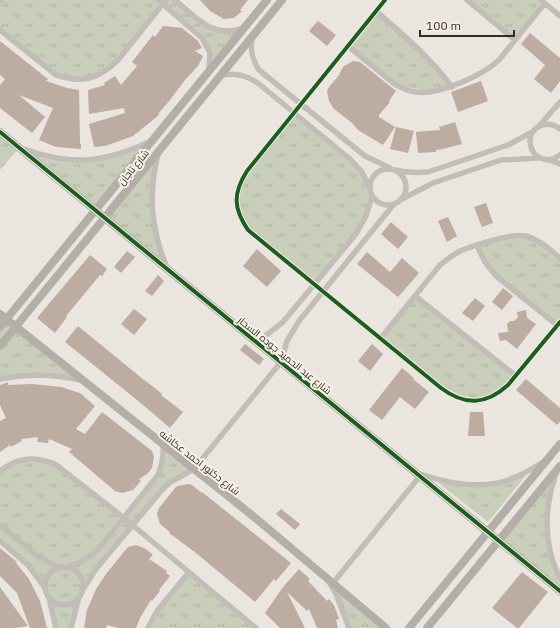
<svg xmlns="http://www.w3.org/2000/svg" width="560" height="628" font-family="'IBM Plex Sans',Cairo,sans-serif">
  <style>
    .grass { fill: url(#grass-tufts) }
    .building { fill: #bcaca2 }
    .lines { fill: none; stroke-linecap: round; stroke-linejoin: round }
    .street { stroke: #c2bdb7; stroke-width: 5.5 }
    .secondary { stroke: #b3aea8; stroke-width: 8 }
    .cycleway-casing { stroke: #f6f0e5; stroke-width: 6 }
    .cycleway { stroke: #1b5e20; stroke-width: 4 }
    .labels { text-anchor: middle; stroke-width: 4; stroke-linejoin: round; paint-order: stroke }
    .street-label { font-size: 10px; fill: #322b27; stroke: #f6f0e5 }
  </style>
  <defs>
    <pattern id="grass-tufts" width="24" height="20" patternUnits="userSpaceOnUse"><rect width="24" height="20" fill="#c9ceba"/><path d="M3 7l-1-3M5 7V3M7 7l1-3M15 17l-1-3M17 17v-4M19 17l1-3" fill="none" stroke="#adb1a0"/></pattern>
  </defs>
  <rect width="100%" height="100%" fill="#eae5de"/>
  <!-- grass -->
  <path class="grass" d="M0 0H175L210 28H243L209 70 207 45 163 4 118 60 89 79 56 75 0 30Z
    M467 0H541L545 3 515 40Z
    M376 11 409 40 452 87 432 92 398 86 348 46Z
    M294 112 350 159 369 187 372 197 361 225 314 284 248 230 237 207 240 182Z
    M0 131 19 148 63 159 109 157 151 141 95 210 19 148 0 170Z
    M158 152 152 211 167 269 105 217Z
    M525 236 560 258V322L557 325 496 276 477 246 497 239Z
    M415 296 516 376 499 394 475 401 451 396 380 339Z
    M0 314 83 381 63 376 0 379Z
    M163 445 194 469 161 491 82 591 71 628H51L56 627 48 596 35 573 0 541V471L20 460 55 464 124 518 158 475Z
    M558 468 551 486 548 540 560 578V591L498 541Z
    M527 474 488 522 436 481 483 487Z
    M189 572 256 628H148L152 619Z
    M326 577 386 628H349Z"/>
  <!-- building -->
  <path class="building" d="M200 0H248L240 10 242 11 234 18 224 19 210 11Z
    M318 21 336 35 327 46 309 31Z
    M163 26 182 28 197 40 202 48 195 51 203 56 198 66 185 80 170 100 158 114 159 115 133 136 105 146 94 147 89 124 125 113 124 108 89 114 88 90 105 85 104 83 115 76 121 85 137 66 132 62 153 35 155 37Z
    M530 33 560 58V81L551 93 534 79 545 65 521 44Z
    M0 41 48 79 46 81 67 88 79 90 80 144H81V149L56 147 39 140 53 108 19 95 45 117 32 133 0 108V85L5 79 0 75Z
    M353 61 360 62 396 91 391 98 389 101 390 102 379 115V117L395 127 383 145 358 130 352 123 334 109 329 101 327 91 329 87 340 74H339L344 66Z
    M481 81 488 101 458 112 451 92Z
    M455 122 462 144 443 149 436 150V152L418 153 416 132 440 130 439 127Z
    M396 127 414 131 408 153 390 149Z
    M486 203 493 223 482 227 474 207Z
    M448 217 457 236 447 242 438 221Z
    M391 222 408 237 398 249 381 234Z
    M257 249 281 271 267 287 243 266Z
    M127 251 135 257 121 273 114 267Z
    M367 252 390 272 402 258 419 273 398 297 357 264Z
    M90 255 107 269 102 276 100 275 66 316 67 317 55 333 37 318Z
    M158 275 164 281 152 296 145 291Z
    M503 288 513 296 502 310 492 302Z
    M475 298 485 306 473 321 462 313Z
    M134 309 147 319 134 335 121 324Z
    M526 310 527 318 536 324 517 349 506 340 500 341 498 333 508 332 507 324 510 321H514L518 317 517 312Z
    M78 326 144 380 155 388 162 394 161 395 183 412 170 428 142 404 65 342Z
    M245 344 264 359 259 365 240 350Z
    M372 344 383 354 370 371 358 361Z
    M402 368 414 378 413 379 429 392 415 409 400 397 382 420 369 410Z
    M526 379 560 408V422L557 425 516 390Z
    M8 382V385L32 384 61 387 80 393 95 406 76 429 85 434 102 412 152 451 154 457 152 468 147 474 139 479 141 481 133 490 122 493 115 491 69 452 72 449 49 439 48 443 37 442 38 437 21 439 22 441 11 447 10 445 0 452V421L6 418 0 405V385Z
    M470 412H483L485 436H468Z
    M188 484 192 485 202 493V492L291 563 276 581 274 579 255 602 196 553 169 533 170 532 160 524 157 514 159 508 175 488 178 486Z
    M281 509 300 524 295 530 276 514Z
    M136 545 146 549 153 555 149 559 167 571 166 573 170 576 159 590 160 591 152 601 151 600 141 616 136 628H118L107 625 106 628H84L87 610 96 589 106 574 128 547Z
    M0 548 17 562 16 563 29 579 40 601 47 628H30L17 593 0 576Z
    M299 569 310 579 308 581 327 601 329 599 334 605 339 619 336 620 338 628H317L309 609 307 611 287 592 305 628H280L265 613 283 587Z
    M522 572 548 592 519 628H517L492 608Z
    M0 587 28 626 14 628H0Z"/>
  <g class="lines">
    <!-- street -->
    <path class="street" d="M158 0 202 38 210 53 209 69
      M175 0C196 18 213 39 243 28
      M385 0 247 171C233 193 233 208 248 230L441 388C465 406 486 405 508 385L560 322
      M467 0 515 40
      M541 0 560 16
      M0 1 1 0
      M376 11C403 35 430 57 452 87
      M0 30 56 75C81 84 99 79 118 60L166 0
      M252 38C250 50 252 59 259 70L365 156 390 168
      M348 46C359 55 370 64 381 73 387 77 392 83 398 86 418 98 440 91 460 83 475 77 487 71 499 60L545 3
      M221 75C236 73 247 75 259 84L350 159 362 172 369 187
      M539 126 560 102
      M560 129C555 125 549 123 542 125 517 134 535 173 560 155
      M24 149C72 166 105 163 151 141
      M158 154C148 195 151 229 167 268
      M549 160 560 164
      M370 187a18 18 0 1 1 36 0a18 18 0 1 1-36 0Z
      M395 170C407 173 416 173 428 172L508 145 534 131
      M402 199 433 183 501 160 539 158
      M477 246 485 262 496 276 557 325
      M415 296 516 376
      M380 339 440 265C446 260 453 255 460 251 475 245 511 233 526 236 540 240 549 249 560 258
      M255 341 265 336 283 322 356 234 366 216 372 197
      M0 379C28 373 53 374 81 380
      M0 471C19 457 33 456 55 464L124 518 256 628
      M420 474C447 483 480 490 508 480 520 476 532 469 543 462
      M556 474C544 507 543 546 560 578
      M0 525 36 555 59 568
      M0 541 28 565 45 588
      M45 586a19 19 0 1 1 38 0a19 19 0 1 1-38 0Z
      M61 568C78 565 89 559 101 546L158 475C162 465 164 456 163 445
      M329 582 336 594 349 628
      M333 583 420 476
      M82 591 96 569 161 491 169 483 194 469 281 362 287 341 299 321 394 204
      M49 598 56 628
      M71 628 79 597
      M148 628 157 611 189 572"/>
    <!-- secondary -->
    <path class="secondary" d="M0 132 560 591
      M0 314 253 516 386 628
      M0 327 267 0
      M0 346 282 0
      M409 628 560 444
      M427 628 560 466"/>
    <!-- cycleway casing -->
    <g class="cycleway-casing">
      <path id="cycleway" d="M385 0 247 171C233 193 233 208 248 230L441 388C465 406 486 405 508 385L560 322
        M0 132 560 591"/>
    </g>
    <!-- cycleway -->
    <use href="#cycleway" class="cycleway"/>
  </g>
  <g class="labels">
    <!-- street labels -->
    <g class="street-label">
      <text transform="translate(133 167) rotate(-51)" y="4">شارع تاجان</text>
      <text transform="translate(285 355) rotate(39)" y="4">شارع عبد الحميد جوده السحار</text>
      <text transform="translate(200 462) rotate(38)" y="4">شارع دكتور احمد عكاشه</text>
    </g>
  </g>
  <!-- scale -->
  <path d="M420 30v6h94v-6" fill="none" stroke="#322b27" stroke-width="2"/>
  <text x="426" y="30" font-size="12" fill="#322b27" stroke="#f6f0e5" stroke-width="3" paint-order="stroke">100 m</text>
</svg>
